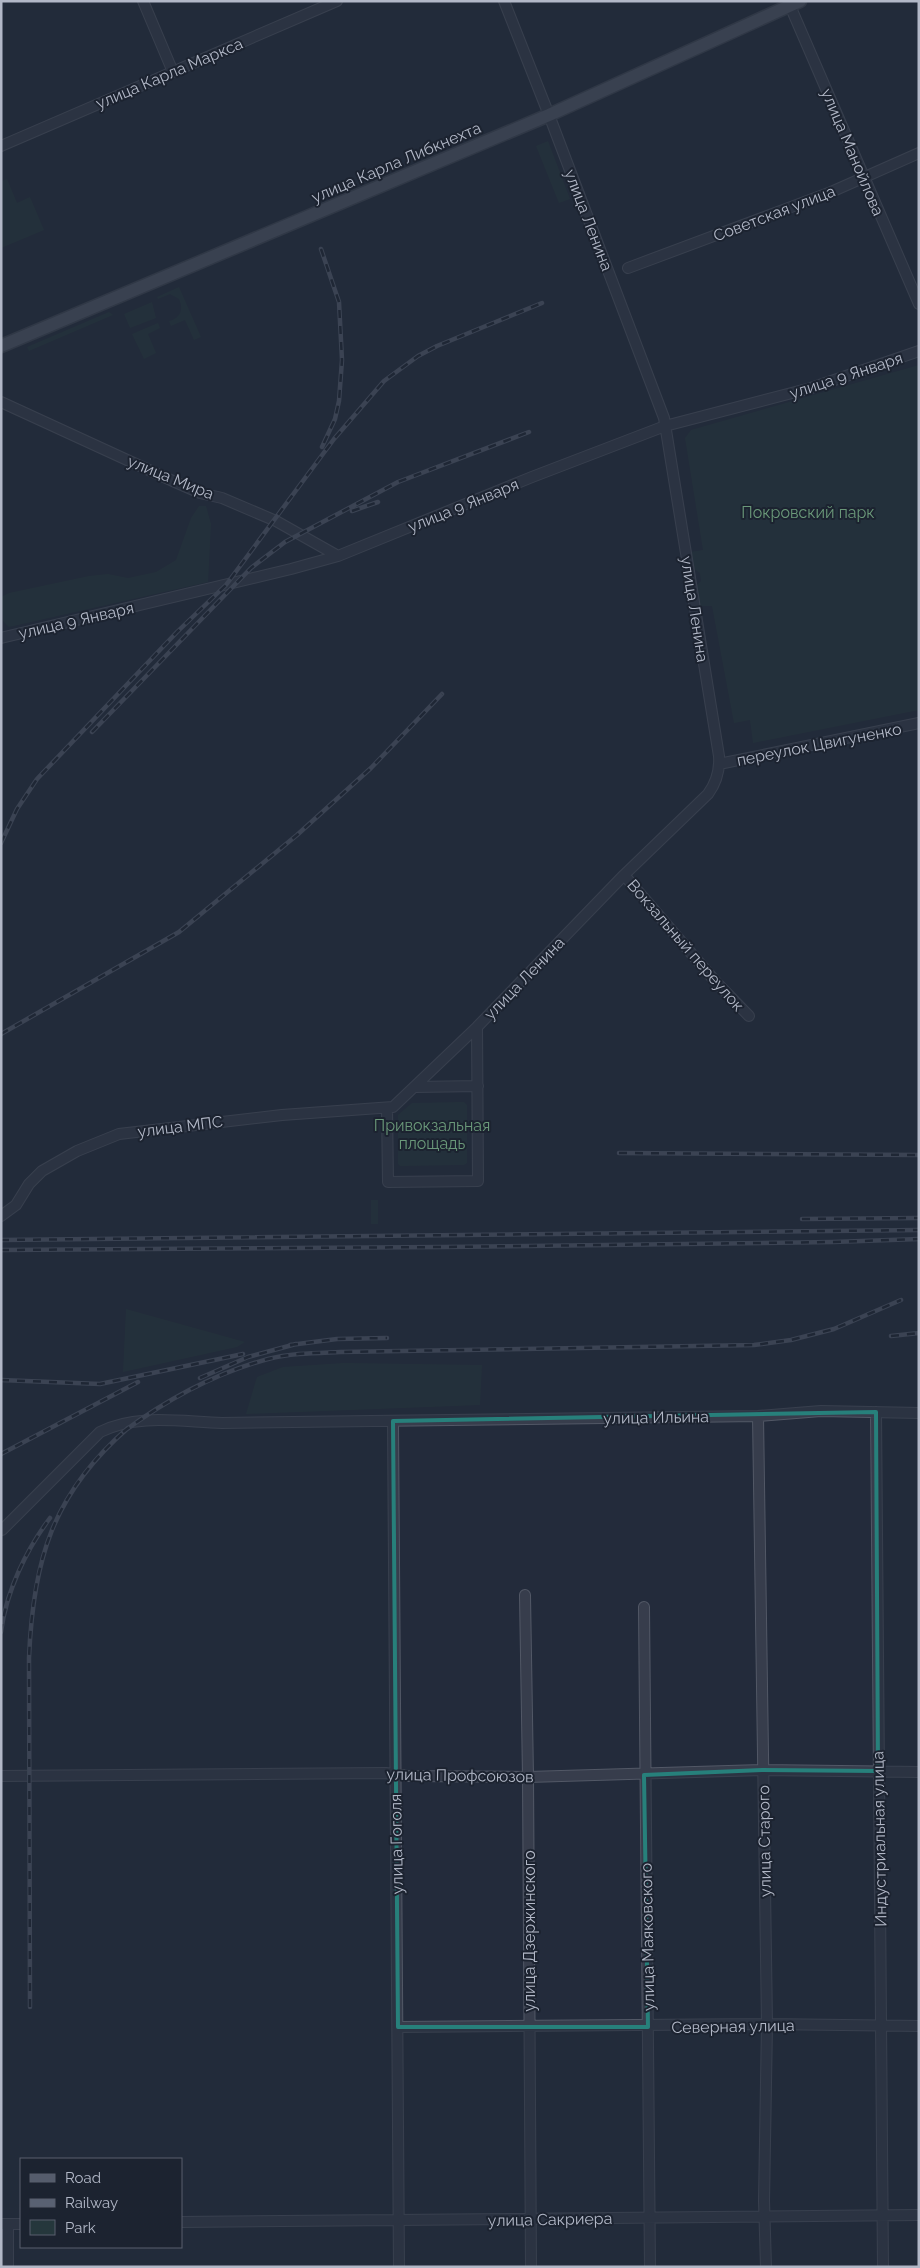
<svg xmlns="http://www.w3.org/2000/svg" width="920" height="2268" font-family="Raleway,sans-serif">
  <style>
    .green { fill: #25373c }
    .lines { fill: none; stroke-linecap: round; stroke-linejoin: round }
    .minor-casing { stroke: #525866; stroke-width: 12 }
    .major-casing { stroke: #404754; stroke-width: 15 }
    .minor { stroke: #373d4c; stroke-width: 10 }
    .major { stroke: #555c6c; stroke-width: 12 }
    .rail-casing { stroke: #596172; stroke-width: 4.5 }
    .rail { stroke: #1c2330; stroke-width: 2.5; stroke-dasharray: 8; stroke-linecap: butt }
    .marked { fill: none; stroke: #27807b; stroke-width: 4; stroke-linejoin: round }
    .labels { text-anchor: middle; stroke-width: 4; stroke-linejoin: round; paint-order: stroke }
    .street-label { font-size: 16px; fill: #b2b8c7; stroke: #1c2330 }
    .park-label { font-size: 16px; fill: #6a9879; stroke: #1c2330 }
  </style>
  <rect width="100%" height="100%" fill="#232b3b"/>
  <!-- green -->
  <path class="green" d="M548 141 570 199 559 203 536 146Z
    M7 179 17 203 30 197 44 230 1 248V181Z
    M179 287 201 337 194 340 185 320 171 326 169 321C180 318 184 310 179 299L170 294 158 299 157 297Z
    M152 302 156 318 130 328 124 314Z
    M109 312 113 315 29 351 27 347Z
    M158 323 160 328 148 334 156 353 144 359 132 334Z
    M919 365V710L753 743 750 720 734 723 712 606H699L696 586 701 581 700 573 693 568 690 552 703 550 685 438 691 430Z
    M199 506H206L211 524 208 582 9 627 3 621 1 597 9 593 89 576 108 574 128 578 156 572 176 560 191 518Z
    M464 1102 467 1105V1163L464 1165 400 1166 398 1164V1115L412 1103Z
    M371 1200H378V1224H371Z
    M126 1309 245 1342 237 1347 123 1372Z
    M344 1363 482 1365 480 1405 246 1414 257 1377 283 1367Z"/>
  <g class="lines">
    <!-- minor casing -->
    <g class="minor-casing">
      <path id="minor" d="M143 1 173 72
        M788 1 919 304
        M1 146 337 1
        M628 268 831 192 919 153
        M1 402 175 482 200 493 222 498 276 521 338 556
        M1 638 291 569 338 556 532 477 665 426 811 388 919 351
        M719 764 919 723
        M624 875 715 981 749 1016
        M416 1087 478 1086
        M387 1109 388 1182 478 1181 477 1027
        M1 1216 16 1205 29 1184 42 1171 77 1151 119 1134 282 1115 393 1107 477 1027 624 875 708 794C716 783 720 770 719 756L664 418 549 115 504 1
        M876 1412 883 2267
        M758 1416 767 2024 764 2201 766 2267
        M393 1421 399 2267
        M2 1530 100 1432C137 1413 182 1422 222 1423L758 1416 821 1411 919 1413
        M525 1595 528 1777 531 2267
        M644 1607 650 2267
        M1 1776 386 1773 407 1776 528 1777 762 1770 919 1772
        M398 2027 767 2024 919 2026
        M181 2222 919 2215
        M2 2224H21
        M8 2224V2267"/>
    </g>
    <!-- major casing -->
    <g class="major-casing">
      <path id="major" d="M1 346 549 115 800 1"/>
    </g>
    <!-- minor -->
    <use href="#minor" class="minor"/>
    <!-- major -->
    <use href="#major" class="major"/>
    <!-- rail casing -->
    <g class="rail-casing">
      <path id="rail" d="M321 249 339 302 342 360 339 401 335 419 322 447
        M352 511 378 502
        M92 732 251 568 285 542 398 482 529 432
        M1 843 17 809 37 779 177 632 226 585 334 439 384 381 418 356 437 346 542 303
        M1 1034 179 932 297 835 371 768 442 694
        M619 1153 919 1155
        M802 1219 919 1218
        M1 1240 919 1230
        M1 1250 444 1247 833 1242 919 1239
        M891 1336 919 1333
        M290 1345 337 1339 387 1338
        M200 1378 248 1357 296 1344
        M1 1380 100 1384 243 1354
        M123 1432C166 1400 216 1373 268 1359 292 1353 316 1353 340 1352L754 1345 791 1340 834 1329 901 1300
        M1 1454 138 1382
        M1 1632C6 1592 26 1550 50 1518
        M30 2007 29 1658C33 1561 52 1494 128 1428"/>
    </g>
    <!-- rail -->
    <use href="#rail" class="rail"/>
  </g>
  <!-- marked area -->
  <path d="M0 0H920V2268H0ZM876 1412 878 1771 762 1770 644 1775 648 2027H398L393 1421Z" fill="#232b3b" fill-opacity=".55" fill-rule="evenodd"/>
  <path class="marked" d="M876 1412 878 1771 762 1770 644 1775 648 2027H398L393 1421Z"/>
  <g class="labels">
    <!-- street labels -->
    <g class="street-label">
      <text transform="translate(169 73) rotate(-23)" y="6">улица Карла Маркса</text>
      <text transform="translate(853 152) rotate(67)" y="6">улица Манойлова</text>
      <text transform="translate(396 162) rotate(-23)" y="6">улица Карла Либкнехта</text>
      <text transform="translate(774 213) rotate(-21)" y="6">Советская улица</text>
      <text transform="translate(589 220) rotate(69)" y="6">улица Ленина</text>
      <text transform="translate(846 375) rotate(-18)" y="6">улица 9 Января</text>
      <text transform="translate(171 477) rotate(22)" y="6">улица Мира</text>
      <text transform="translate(463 505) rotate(-22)" y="6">улица 9 Января</text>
      <text transform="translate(695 609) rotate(81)" y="6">улица Ленина</text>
      <text transform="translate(76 620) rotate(-13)" y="6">улица 9 Января</text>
      <text transform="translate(819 744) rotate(-11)" y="6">переулок Цвигуненко</text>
      <text transform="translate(686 945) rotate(49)" y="6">Вокзальный переулок</text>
      <text transform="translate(524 978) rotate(-46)" y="6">улица Ленина</text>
      <text transform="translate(180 1126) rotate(-7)" y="6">улица МПС</text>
      <text transform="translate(656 1417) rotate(-1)" y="6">улица Ильина</text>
      <text transform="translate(460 1775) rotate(1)" y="6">улица Профсоюзов</text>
      <text transform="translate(879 1839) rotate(-91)" y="6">Индустриальная улица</text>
      <text transform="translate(764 1841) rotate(-91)" y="6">улица Старого</text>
      <text transform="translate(396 1844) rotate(-91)" y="6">улица Гоголя</text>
      <text transform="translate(529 1931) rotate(-90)" y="6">улица Дзержинского</text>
      <text transform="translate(647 1937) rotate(-91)" y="6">улица Маяковского</text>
      <text transform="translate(733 2026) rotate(-1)" y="6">Северная улица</text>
      <text transform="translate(550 2219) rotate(-1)" y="6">улица Сакриера</text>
    </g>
    <!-- park labels -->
    <g class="park-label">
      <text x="808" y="518">Покровский парк</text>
      <text x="432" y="1131">Привокзальная<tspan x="432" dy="18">площадь</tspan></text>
    </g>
  </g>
  <!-- border -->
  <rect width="920" height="2268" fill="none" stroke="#b2b8c7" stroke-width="5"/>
  <!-- legend -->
  <rect x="20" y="2158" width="162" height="90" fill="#1c2330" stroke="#585f6c"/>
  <rect x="30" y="2174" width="25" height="8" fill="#555c6c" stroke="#585f6c"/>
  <text x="65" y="2183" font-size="15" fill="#b2b8c7">Road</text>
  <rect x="30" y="2199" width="25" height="8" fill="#596172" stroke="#585f6c"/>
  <text x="65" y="2208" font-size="15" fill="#b2b8c7">Railway</text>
  <rect x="30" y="2220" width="25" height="15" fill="#25373c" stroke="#585f6c"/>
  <text x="65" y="2233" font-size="15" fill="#b2b8c7">Park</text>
</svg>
